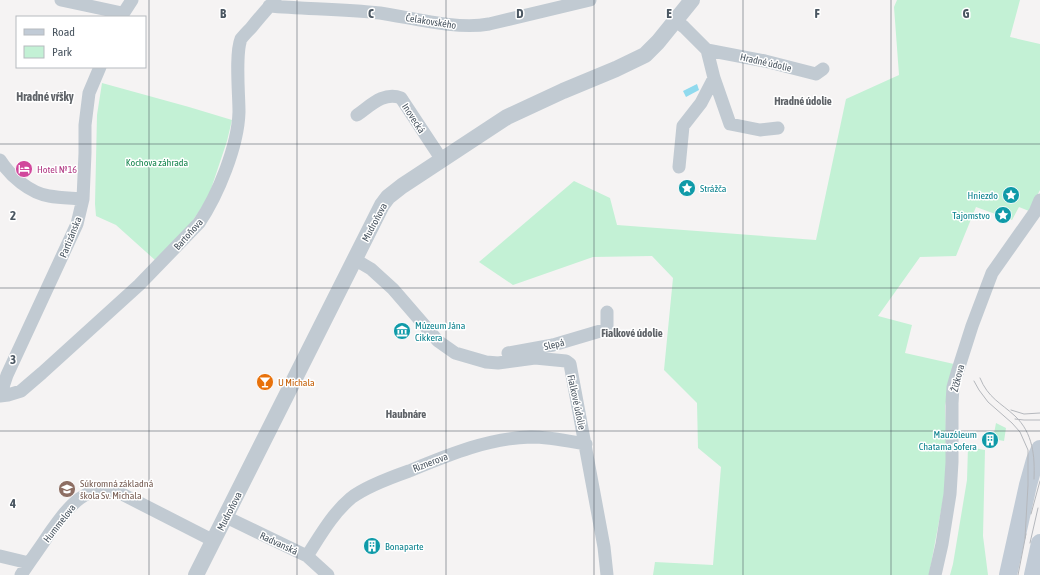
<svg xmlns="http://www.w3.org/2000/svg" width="1040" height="575" font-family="'Asap Condensed',sans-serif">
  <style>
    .green { fill: #c3f1d5 }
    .water { fill: #90daee }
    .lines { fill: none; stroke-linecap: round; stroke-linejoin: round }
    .minor { stroke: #c1cad2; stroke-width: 13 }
    .tertiary { stroke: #c1cad2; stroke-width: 16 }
    .secondary { stroke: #c1cbd6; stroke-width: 18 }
    .tram { stroke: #b5b8bd; stroke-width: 1 }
    .grid { fill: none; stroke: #4a5661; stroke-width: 1; stroke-opacity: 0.55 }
    .labels { text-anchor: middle; stroke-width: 3; stroke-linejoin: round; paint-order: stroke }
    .street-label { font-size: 10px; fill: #4a5661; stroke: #fff }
    .park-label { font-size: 10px; fill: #17864f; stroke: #fff }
    .hotel-label { font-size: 10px; fill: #b23c85; stroke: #fff; text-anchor: start }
    .culture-label { font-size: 10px; fill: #0d838f; stroke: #fff; text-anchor: start }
    .food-label { font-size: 10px; fill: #c56008; stroke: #fff; text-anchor: start }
    .education-label { font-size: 10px; fill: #785e54; stroke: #fff; text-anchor: start }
    .neighbourhood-label { font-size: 11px; font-weight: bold; fill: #5f6368; stroke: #fff }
    .quarter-label { font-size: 12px; font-weight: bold; fill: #5f6368; stroke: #fff }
    .grid-label { font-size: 13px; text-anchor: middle; font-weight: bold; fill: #4a5661; stroke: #fff; stroke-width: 3; stroke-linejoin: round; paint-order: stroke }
  </style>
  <rect width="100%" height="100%" fill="#f5f3f3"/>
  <!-- green -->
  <path class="green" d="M897 0H1020L1010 37 1040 44V190L1029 211 1019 207 1012 220 976 207 956 256 920 257 878 316 912 325 905 353 954 364 945 406 948 473 929 575H653L655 562 713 565 721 467 698 448 697 403 664 370 673 278 652 256 593 257 513 285 479 262 574 181 610 198 617 225 816 240 846 99 899 75 894 7Z
    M102 83 189 107 232 120 227 141 208 198 189 226 155 260 116 225 96 216 95 204 97 115Z
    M996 423 1006 428 1004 441 993 439Z
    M968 447 985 450 983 536 988 575H950L953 564 967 480Z"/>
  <!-- water -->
  <path class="water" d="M697 84 699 90 686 97 683 91Z"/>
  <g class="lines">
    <!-- minor -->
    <path class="minor" d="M61 0 122 13
      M269 6C306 9 343 9 380 13 413 18 457 30 489 24L590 0
      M121 17 132 0
      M675 20 684 27 707 50 714 78 730 124 760 130 778 128
      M707 50 765 61 816 74 823 69
      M357 115C370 106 384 91 401 98L442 160
      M0 160C10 176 30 193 49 196 60 198 72 198 83 199
      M679 167 683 126 701 103 714 78
      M354 259 371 269 393 289 438 341 455 353 486 362 498 363 535 358 566 361 570 364 604 547 607 575
      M508 353 553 345 607 329V312
      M0 396 8 395 21 391 42 373 139 285 199 223C218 195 238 146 239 112 239 94 235 54 241 39 244 35 248 31 251 28 259 18 267 9 275 0
      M0 396 7 375 77 224 83 199 85 153V125L89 93 100 67
      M226 517 307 556 328 575
      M0 556 29 563
      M307 556C320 536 332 514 351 498 365 487 392 477 409 471 448 455 488 438 531 437 549 437 568 441 586 444
      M21 575C30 561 40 548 49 534 67 509 85 481 120 493L214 541
      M935 575 942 544 950 494 952 462V403L953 387 957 373 972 326 992 273 1035 212 1040 200"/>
    <!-- tertiary -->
    <path class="tertiary" d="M196 575 382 205 388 197 402 186 507 117 563 91 616 69 645 55 658 42 692 0"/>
    <!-- secondary -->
    <path class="secondary" d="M1008 575 1028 485 1035 460 1040 449
      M1033 575 1040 543"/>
    <!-- tram -->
    <path class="tram" d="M980 378C988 398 1001 403 1015 416 1033 433 1035 456 1034 479
      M974 381 979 390 988 402 1012 423 1020 432 1028 450V485L1025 538
      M1011 410 1024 414 1040 413
      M1015 419 1024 420H1040
      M1031 514 1040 481
      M1030 543 1038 508
      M1018 575 1026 534"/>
  </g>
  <!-- grid -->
  <path class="grid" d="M149 0V575M297 0V575M446 0V575M594 0V575M743 0V575M891 0V575M0 144H1040M0 288H1040M0 431H1040"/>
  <!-- icons -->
  <defs>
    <g id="hotel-disc" transform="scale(0.9)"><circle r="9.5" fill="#d1479c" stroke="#fff"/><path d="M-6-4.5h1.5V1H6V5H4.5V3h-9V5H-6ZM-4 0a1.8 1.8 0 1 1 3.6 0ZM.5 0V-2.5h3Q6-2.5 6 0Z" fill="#fff"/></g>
    <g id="sight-disc" transform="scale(0.9)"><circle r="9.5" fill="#0f9aa8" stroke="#fff"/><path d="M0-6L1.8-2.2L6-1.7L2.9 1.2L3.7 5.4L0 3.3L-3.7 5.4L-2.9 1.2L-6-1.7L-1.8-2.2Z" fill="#fff"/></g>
    <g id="museum-disc" transform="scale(0.9)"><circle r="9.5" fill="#0f9aa8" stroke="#fff"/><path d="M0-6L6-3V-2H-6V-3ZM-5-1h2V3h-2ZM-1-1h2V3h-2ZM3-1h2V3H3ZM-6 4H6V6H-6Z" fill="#fff"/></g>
    <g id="bar-disc" transform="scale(0.9)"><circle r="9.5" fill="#e8710a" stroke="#fff"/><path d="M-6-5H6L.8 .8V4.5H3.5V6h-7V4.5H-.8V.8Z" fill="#fff"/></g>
    <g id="building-disc" transform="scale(0.9)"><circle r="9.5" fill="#0f9aa8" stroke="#fff"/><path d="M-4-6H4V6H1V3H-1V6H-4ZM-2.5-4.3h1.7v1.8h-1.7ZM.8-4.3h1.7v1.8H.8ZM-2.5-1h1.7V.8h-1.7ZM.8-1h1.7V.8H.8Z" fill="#fff"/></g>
    <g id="school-disc" transform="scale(0.9)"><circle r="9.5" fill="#8d6e63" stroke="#fff"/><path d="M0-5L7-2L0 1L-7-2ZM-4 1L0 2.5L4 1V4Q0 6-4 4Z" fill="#fff"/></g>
  </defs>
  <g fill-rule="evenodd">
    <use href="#hotel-disc" x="24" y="169"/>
    <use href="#sight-disc" x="687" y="188"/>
    <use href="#sight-disc" x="1011" y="195"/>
    <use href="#sight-disc" x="1003" y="215"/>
    <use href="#museum-disc" x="402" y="331"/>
    <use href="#bar-disc" x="265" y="382"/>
    <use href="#building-disc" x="990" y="440"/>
    <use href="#school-disc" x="67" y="489"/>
    <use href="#building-disc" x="372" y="546"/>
  </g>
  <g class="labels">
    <!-- street labels -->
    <g class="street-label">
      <text transform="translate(431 21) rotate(9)" y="4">Čelakovského</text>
      <text transform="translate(766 62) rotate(13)" y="4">Hradné údolie</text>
      <text transform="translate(414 118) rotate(57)" y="4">Inovecká</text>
      <text transform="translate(374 222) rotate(-62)" y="4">Mudroňova</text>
      <text transform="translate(188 234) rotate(-48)" y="4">Bartoňova</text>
      <text transform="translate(70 237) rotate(-68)" y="4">Partizánska</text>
      <text transform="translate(554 344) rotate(-13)" y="4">Slepá</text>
      <text transform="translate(957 378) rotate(-76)" y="4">Žižkova</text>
      <text transform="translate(577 402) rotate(78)" y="4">Fialkové údolie</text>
      <text transform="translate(430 462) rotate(-21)" y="4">Riznerova</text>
      <text transform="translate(229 511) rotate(-63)" y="4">Mudroňova</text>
      <text transform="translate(59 523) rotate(-52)" y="4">Hummelova</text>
      <text transform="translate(279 543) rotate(25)" y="4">Radvanská</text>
    </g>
    <!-- park labels -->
    <g class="park-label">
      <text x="157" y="166">Kochova záhrada</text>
    </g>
    <!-- hotel labels -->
    <g class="hotel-label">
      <text x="37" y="173">Hotel №16</text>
    </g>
    <!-- culture labels -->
    <g class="culture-label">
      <text x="700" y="192">Strážča</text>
      <text x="998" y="199" text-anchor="end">Hniezdo</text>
      <text x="990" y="219" text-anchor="end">Tajomstvo</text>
      <text x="415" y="329">Múzeum Jána<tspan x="415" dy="12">Cikkera</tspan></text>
      <text x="977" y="438" text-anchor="end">Mauzóleum<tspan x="977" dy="12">Chatama Sofera</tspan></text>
      <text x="385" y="550">Bonaparte</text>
    </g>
    <!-- food labels -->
    <g class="food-label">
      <text x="278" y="386">U Michala</text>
    </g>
    <!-- education labels -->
    <g class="education-label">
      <text x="80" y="487">Súkromná základná<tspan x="80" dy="12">škola Sv. Michala</tspan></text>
    </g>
    <!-- neighbourhood labels -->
    <g class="neighbourhood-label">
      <text x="803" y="105">Hradné údolie</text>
      <text x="632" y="337">Fialkové údolie</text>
      <text x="406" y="418">Haubnáre</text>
    </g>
    <!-- quarter labels -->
    <g class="quarter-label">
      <text x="45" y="101">Hradné vŕšky</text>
    </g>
  </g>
  <g class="grid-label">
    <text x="223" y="18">B</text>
    <text x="371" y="18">C</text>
    <text x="520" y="18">D</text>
    <text x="669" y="18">E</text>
    <text x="817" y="18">F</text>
    <text x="966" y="18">G</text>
    <text x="13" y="220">2</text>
    <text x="13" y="364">3</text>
    <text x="13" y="508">4</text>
  </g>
  <!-- legend -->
  <rect x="16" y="16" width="130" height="52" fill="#ffffff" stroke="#b7bbc0"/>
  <rect x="24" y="29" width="20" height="6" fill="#c1cbd6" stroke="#b7bbc0"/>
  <text x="52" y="36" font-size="12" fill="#4a5661">Road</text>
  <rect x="24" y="46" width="20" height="12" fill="#c3f1d5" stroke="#b7bbc0"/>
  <text x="52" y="56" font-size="12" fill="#4a5661">Park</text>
</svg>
